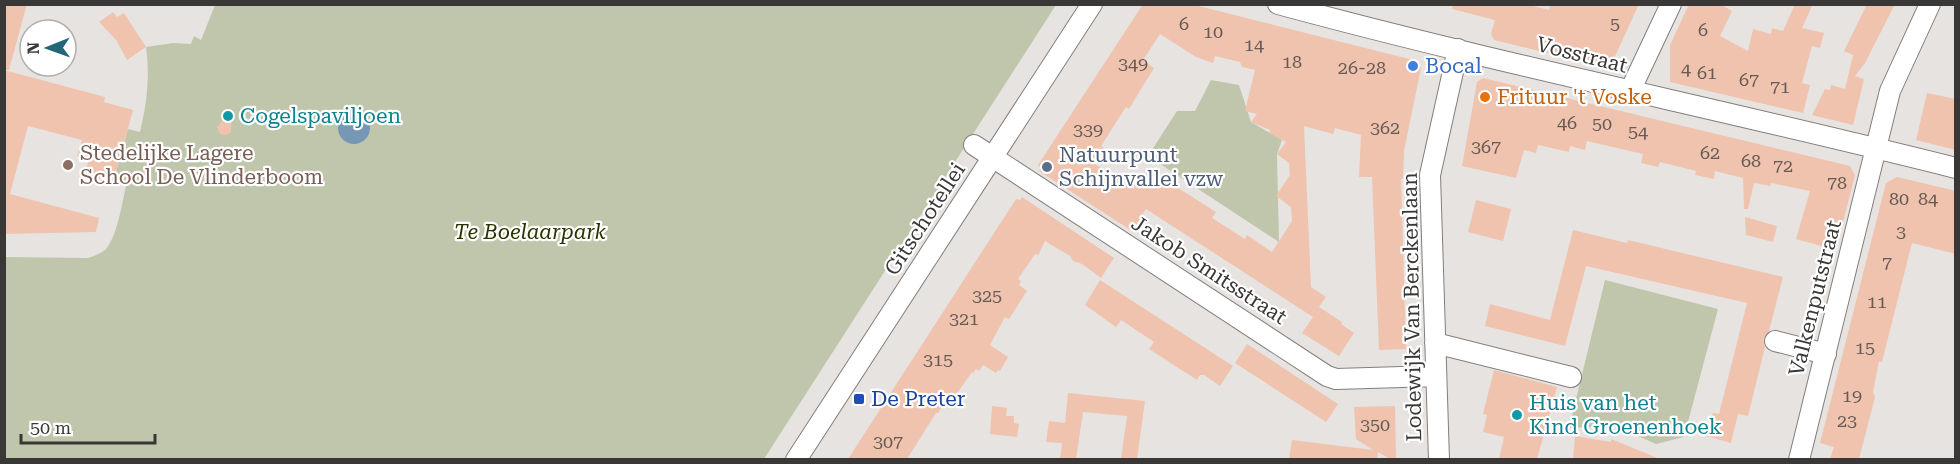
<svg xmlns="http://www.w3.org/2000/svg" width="1960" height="464" font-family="'Roboto Serif',serif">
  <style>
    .green { fill: #c0c6ab }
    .water { fill: #7797b6 }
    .building { fill: #f0c3af; fill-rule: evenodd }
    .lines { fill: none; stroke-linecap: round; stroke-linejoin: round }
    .minor-casing { stroke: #827f7d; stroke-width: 22 }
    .minor { stroke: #fff; stroke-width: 20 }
    .shop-dot { fill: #3f7fe0; stroke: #fff; stroke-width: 2 }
    .food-dot { fill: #e8710a; stroke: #fff; stroke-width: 2 }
    .culture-dot { fill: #0f9aa8; stroke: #fff; stroke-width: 2 }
    .education-dot { fill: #8d6e63; stroke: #fff; stroke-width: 2 }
    .service-dot { fill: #5c6f8a; stroke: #fff; stroke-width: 2 }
    .transit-dot { fill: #1a4fb4; stroke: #fff; stroke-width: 2 }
    .labels { text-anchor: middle; stroke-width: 4.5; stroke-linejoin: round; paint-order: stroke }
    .number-label { font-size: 18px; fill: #675b55 }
    .street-label { font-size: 21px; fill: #393837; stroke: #fff }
    .shop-label { font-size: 21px; fill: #366cbe; stroke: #fff; text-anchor: start }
    .food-label { font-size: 21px; fill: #c56008; stroke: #fff; text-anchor: start }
    .culture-label { font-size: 21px; fill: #0d838f; stroke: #fff; text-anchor: start }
    .education-label { font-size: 21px; fill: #785e54; stroke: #fff; text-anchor: start }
    .service-label { font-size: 21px; fill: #4e5e75; stroke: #fff; text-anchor: start }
    .park-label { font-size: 21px; font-style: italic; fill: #2c3300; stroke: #fff }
    .transit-label { font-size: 21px; fill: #164399; stroke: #fff; text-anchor: start }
  </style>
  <rect width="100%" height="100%" fill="#e7e3e1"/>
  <!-- green -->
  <path class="green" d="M215 5H1056L764 459H5L4 257 88 258C94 256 100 254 105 250 117 238 122 203 126 186L113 183 128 129 140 132C147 103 150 77 146 47L173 43 191 44 194 36 201 40Z
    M1211 80 1239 85 1251 122 1282 140 1277 154 1279 242 1148 156 1177 111H1195Z
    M1605 280 1718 309 1684 437 1656 444 1615 426 1569 428Z"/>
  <!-- water -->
  <path class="water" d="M338 128a16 16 0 1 1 32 0a16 16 0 1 1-32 0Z"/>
  <!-- building -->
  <path class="building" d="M4 4H27L9 70H4Z
    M1143 4H1191L1417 61 1421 68 1404 151 1403 179H1401L1406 349 1379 350 1372 177H1359L1361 135 1335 128 1333 134 1304 126 1311 287 1326 297 1319 307 1342 322 1341 324 1354 333 1339 356 1302 333 1313 317 1146 209 1132 231 1039 171 1041 168 1038 165ZM1160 34 1196 57 1213 63 1215 56 1240 62 1242 67 1255 70 1245 111 1257 114 1251 122 1270 130 1269 133 1286 142 1277 154 1289 163 1290 175 1276 196 1291 207 1292 221 1272 252 1247 235 1245 239 1212 218 1216 212 1148 169 1145 179 1138 175 1134 189 1095 164 1104 148 1101 146 1126 107 1129 109 1154 68 1143 60Z
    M1453 4H1526L1549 10 1550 4H1639L1611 65 1606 67 1494 40 1491 34 1495 20 1452 9Z
    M1689 4H1720L1732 11 1720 36 1748 51 1753 29 1771 34 1772 28 1783 31 1795 4H1813L1802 28 1824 33 1820 48 1812 46 1802 83 1810 85 1803 113 1670 82V45Z
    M1867 4H1895L1865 63 1855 76 1864 79 1853 125 1812 115 1825 89 1830 90 1831 85 1845 89 1853 55 1844 51Z
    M113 12 117 17 124 13 146 47 127 60 116 40 99 22Z
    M4 70 105 97 104 102 133 110 113 183 85 174 89 159 77 156 82 140 28 126 10 194 99 218 96 232 4 234Z
    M1483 78 1850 166 1855 175 1836 250 1796 239 1810 191 1771 183 1770 186 1754 183 1748 209H1744L1743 178 1715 171 1714 179 1695 175 1696 171 1660 162 1658 167 1641 163 1643 154 1587 141 1585 150 1570 146 1569 152 1538 145 1536 153 1524 150 1516 178 1462 166 1477 82Z
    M1927 93 1956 99V150L1916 140Z
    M232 110 231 132 227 135 220 134 217 127Z
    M1897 177 1956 191V254L1912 243 1882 362 1879 361 1873 392 1875 397 1859 459H1830L1834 447 1820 443 1886 183Z
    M1022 197 1114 258 1101 278 1082 264 1073 261 1070 256 1045 241 1038 255 1035 254 1018 279 1021 281 1019 285 1027 291 1009 319 1005 317 990 345 1008 357 1000 371 998 370 996 373 983 365 979 371 976 369 973 373 972 372 953 399 949 396 938 413H936L907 459H848L1016 199 1020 200Z
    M1476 200 1511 209 1503 241 1468 232Z
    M1745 217 1777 226 1773 242 1746 235Z
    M1573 230 1627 243 1628 240 1783 277 1769 331 1763 339 1765 347 1748 416 1738 414 1731 443 1706 436 1713 413 1719 414 1747 303 1586 266 1565 346 1485 326 1490 304 1550 320Z
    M1100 280 1233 366 1220 386 1204 375H1200L1197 380 1149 349 1154 342 1121 320 1116 327 1085 305Z
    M1247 344 1338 404 1326 422 1235 363Z
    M1494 370 1557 387 1537 459H1499L1504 437 1483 432 1487 415 1483 414Z
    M1068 393 1145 401 1137 459H1121L1127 416 1083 412 1076 459H1060L1062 443 1046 442 1049 421 1065 423Z
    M992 406 1007 408 1006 416H1014V423L1019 424 1017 437 990 434Z
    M1395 406 1396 459H1390L1378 452 1377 459H1289L1292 440 1373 450 1356 439 1354 407Z
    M1575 436 1611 442V439L1660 459H1573Z"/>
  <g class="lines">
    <!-- minor casing -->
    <g class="minor-casing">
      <path id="minor" d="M1278 4C1503 65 1730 111 1956 168
        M1630 91 1671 4
        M974 145 1327 376 1336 379 1435 376
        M1775 341 1826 354
        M1435 343 1571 377
        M796 460 1092 4
        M1439 460 1430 175 1458 49
        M1799 460 1890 91 1930 4"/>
    </g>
    <!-- minor -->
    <use href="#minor" class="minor"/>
  </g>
  <!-- markers -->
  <circle class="shop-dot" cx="1413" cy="66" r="6"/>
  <circle class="food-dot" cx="1485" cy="97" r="6"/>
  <g class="culture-dot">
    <circle cx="228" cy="116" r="6"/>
    <circle cx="1517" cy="415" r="6"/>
  </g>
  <circle class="education-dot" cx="68" cy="165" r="6"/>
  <circle class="service-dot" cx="1047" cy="167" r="6"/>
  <rect class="transit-dot" x="853" y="393" width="12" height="12" rx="3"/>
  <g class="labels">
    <!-- number labels -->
    <g class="number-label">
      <text x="1184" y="30">6</text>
      <text x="1615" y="30">5</text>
      <text x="1703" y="36">6</text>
      <text x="1213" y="38">10</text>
      <text x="1254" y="51">14</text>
      <text x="1292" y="68">18</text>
      <text x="1133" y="70">349</text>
      <text x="1362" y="74">26-28</text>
      <text x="1686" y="75">4</text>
      <text x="1707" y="79">61</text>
      <text x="1749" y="86">67</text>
      <text x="1780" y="93">71</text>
      <text x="1567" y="129">46</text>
      <text x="1602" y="130">50</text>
      <text x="1385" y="134">362</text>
      <text x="1088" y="136">339</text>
      <text x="1638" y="138">54</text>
      <text x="1486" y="153">367</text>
      <text x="1710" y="159">62</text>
      <text x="1751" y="167">68</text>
      <text x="1783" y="172">72</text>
      <text x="1837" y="189">78</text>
      <text x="1899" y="205">80</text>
      <text x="1928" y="205">84</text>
      <text x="1901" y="238">3</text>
      <text x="1887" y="269">7</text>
      <text x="987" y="302">325</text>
      <text x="1877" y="308">11</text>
      <text x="964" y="325">321</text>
      <text x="1865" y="354">15</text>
      <text x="938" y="366">315</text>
      <text x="1852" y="402">19</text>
      <text x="1847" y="427">23</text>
      <text x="1375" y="431">350</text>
      <text x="888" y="448">307</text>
    </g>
    <!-- street labels -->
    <g class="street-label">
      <text transform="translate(1582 55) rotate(14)" y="7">Vosstraat</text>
      <text transform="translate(925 219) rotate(-57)" y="7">Gitschotellei</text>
      <text transform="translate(1209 270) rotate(33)" y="7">Jakob Smitsstraat</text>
      <text transform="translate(1815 298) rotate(-76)" y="7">Valkenputstraat</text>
      <text transform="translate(1412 307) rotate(-91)" y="7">Lodewijk Van Berckenlaan</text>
    </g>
    <!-- shop labels -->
    <g class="shop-label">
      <text x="1425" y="73">Bocal</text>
    </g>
    <!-- food labels -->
    <g class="food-label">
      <text x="1497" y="104">Frituur 't Voske</text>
    </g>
    <!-- culture labels -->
    <g class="culture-label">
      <text x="240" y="123">Cogelspaviljoen</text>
      <text x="1529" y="410">Huis van het<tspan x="1529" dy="24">Kind Groenenhoek</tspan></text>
    </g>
    <!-- education labels -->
    <g class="education-label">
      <text x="80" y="160">Stedelijke Lagere<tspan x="80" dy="24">School De Vlinderboom</tspan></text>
    </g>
    <!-- service labels -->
    <g class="service-label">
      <text x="1059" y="162">Natuurpunt<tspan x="1059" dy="24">Schijnvallei vzw</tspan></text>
    </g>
    <!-- park labels -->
    <g class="park-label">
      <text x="530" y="239">Te Boelaarpark</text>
    </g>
    <!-- transit labels -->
    <g class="transit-label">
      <text x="871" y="406">De Preter</text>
    </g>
  </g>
  <!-- border -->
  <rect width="1960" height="464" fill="none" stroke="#393837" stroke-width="12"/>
  <!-- north arrow -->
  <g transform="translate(48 48) rotate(269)"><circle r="28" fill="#ffffff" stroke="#b0afaf" stroke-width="1.5"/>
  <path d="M0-4.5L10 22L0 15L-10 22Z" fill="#226678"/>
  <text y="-9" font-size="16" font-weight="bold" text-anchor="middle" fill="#393837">N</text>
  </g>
  <!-- scale -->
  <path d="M21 434v9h134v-9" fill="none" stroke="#393837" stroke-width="3"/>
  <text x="30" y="434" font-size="18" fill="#393837" stroke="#ffffff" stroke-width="4.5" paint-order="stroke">50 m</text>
</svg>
